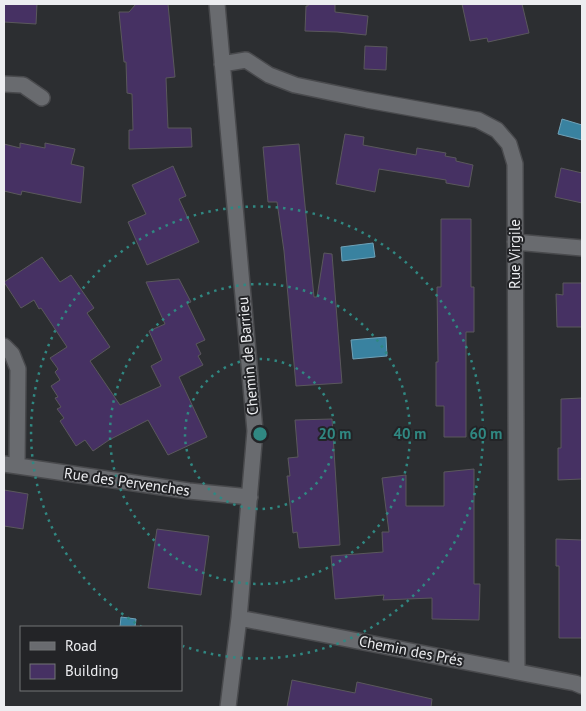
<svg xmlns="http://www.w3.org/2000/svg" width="586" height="711" font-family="'PT Sans',sans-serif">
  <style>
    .water { fill: #3982a0; stroke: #6fa2b8 }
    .building { fill: #463163; stroke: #5a585c }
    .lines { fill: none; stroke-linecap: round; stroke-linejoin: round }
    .minor-casing { stroke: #494a4d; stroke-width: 18 }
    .minor { stroke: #696b6f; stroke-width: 15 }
    .ring { fill: none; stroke: #308882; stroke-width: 2.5; stroke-dasharray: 2.5 5 }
    .labels { text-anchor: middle; stroke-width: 4; stroke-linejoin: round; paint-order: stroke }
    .street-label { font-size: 15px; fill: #ecedf0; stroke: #232427 }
    .centre { fill: #308882; stroke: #232427; stroke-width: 2.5 }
    .ring-label { font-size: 15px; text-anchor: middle; font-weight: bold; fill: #308882; stroke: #232427; stroke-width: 4; stroke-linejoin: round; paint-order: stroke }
  </style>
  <rect width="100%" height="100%" fill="#2c2e31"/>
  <!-- water -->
  <path class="water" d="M562 119 582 125V140L558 134Z
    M373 243 375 257 342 261 341 247Z
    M386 337 387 356 353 359 351 340Z
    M121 617 136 619 135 627H120Z"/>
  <!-- building -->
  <path class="building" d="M4 4H37L36 24 4 22Z
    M136 4H168L175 77 166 78 168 128H191L192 147 129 149V130H133L132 94 127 93 126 62H124L119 12H129Z
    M308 4H335V12L368 16 366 35 337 32 305 31 306 6H308Z
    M462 4H522L529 33 488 42 487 38 470 41Z
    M365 46 387 47 386 70 364 69Z
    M345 134 364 137 363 145 416 155 417 148 446 153 445 156 456 158V161L473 165 469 187 446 183V180L379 169 375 192 336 184Z
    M20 143 45 148V143L75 149 71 164 84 167 81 203 22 191 21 195 4 191V144L20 148Z
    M299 144 314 297H317L324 253 332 254 342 383 296 386 284 251 277 202H268L263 147Z
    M173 166 186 196 179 199 199 242 147 265 128 222 146 214 132 185Z
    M561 168 582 173V203L555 197Z
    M441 219H471V287H474V332H466V437H444V406H436V362H438L437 287H441Z
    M42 257 60 282 71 275 94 308 87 313 110 347 90 361 120 405 161 386 151 366 162 360 149 331 165 324 146 282 179 279 191 302 187 303 205 340 196 344 201 354 198 356 203 365 179 377 207 437 168 455 148 420 109 440 93 451 85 440 76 446 60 421 64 418 57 409 61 407 55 398 58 397 51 386 60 380 55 372 58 369 50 358 67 347 41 308 39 309 34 300 21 308 4 282Z
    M563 283H582V327H557L556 294 563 295Z
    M582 398V479L558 480V448H561V399Z
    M332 419 340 545 299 548 297 532 293 533 287 476H290L288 458 298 457 295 420Z
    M474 469V584H480L479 620 432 619V598L383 600 384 595 335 599 331 556 383 552 382 532H389L382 478 406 475V506H444V472Z
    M4 490 28 494 23 529 4 526Z
    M157 529 209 536 201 595 148 588Z
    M556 539 582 540V638H559V566H556Z
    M292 680 355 693 357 682 432 699 431 707H287Z"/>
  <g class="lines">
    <!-- minor casing -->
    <g class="minor-casing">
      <path id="minor" d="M217 4 255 431 239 618 228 707
        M222 64 246 60 269 75 295 85 367 100 478 120 497 130 509 144 515 164 517 671
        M4 84 23 85 42 98
        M515 242 582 248
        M4 346 12 354 18 369 17 465
        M4 464 189 491 250 497
        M239 618 575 683 582 686"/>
    </g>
    <!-- minor -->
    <use href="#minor" class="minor"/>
  </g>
  <!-- distance rings -->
  <g class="ring">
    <circle cx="260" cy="434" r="75"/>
    <circle cx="260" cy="434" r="150"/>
    <path d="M142 627A226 226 0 1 1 183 646"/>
  </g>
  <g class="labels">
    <!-- street labels -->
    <g class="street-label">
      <text transform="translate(515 254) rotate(-90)" y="5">Rue Virgile</text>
      <text transform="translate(248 356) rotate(-95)" y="5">Chemin de Barrieu</text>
      <text transform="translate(127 482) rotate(8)" y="5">Rue des Pervenches</text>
      <text transform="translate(411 651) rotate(11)" y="5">Chemin des Prés</text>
    </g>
  </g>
  <circle cx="260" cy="434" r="8" class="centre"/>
  <g class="ring-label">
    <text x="335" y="439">20 m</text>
    <text x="410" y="439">40 m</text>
    <text x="486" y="439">60 m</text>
  </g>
  <!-- border -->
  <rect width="586" height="711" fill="none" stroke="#ecedf0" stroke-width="10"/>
  <!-- legend -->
  <rect x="20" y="626" width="162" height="65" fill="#232427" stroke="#737477"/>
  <rect x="30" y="642" width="25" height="8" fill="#696b6f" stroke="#737477"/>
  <text x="65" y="651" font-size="15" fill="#ecedf0">Road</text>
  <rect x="30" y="664" width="25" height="15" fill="#463163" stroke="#737477"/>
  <text x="65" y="676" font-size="15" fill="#ecedf0">Building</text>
</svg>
